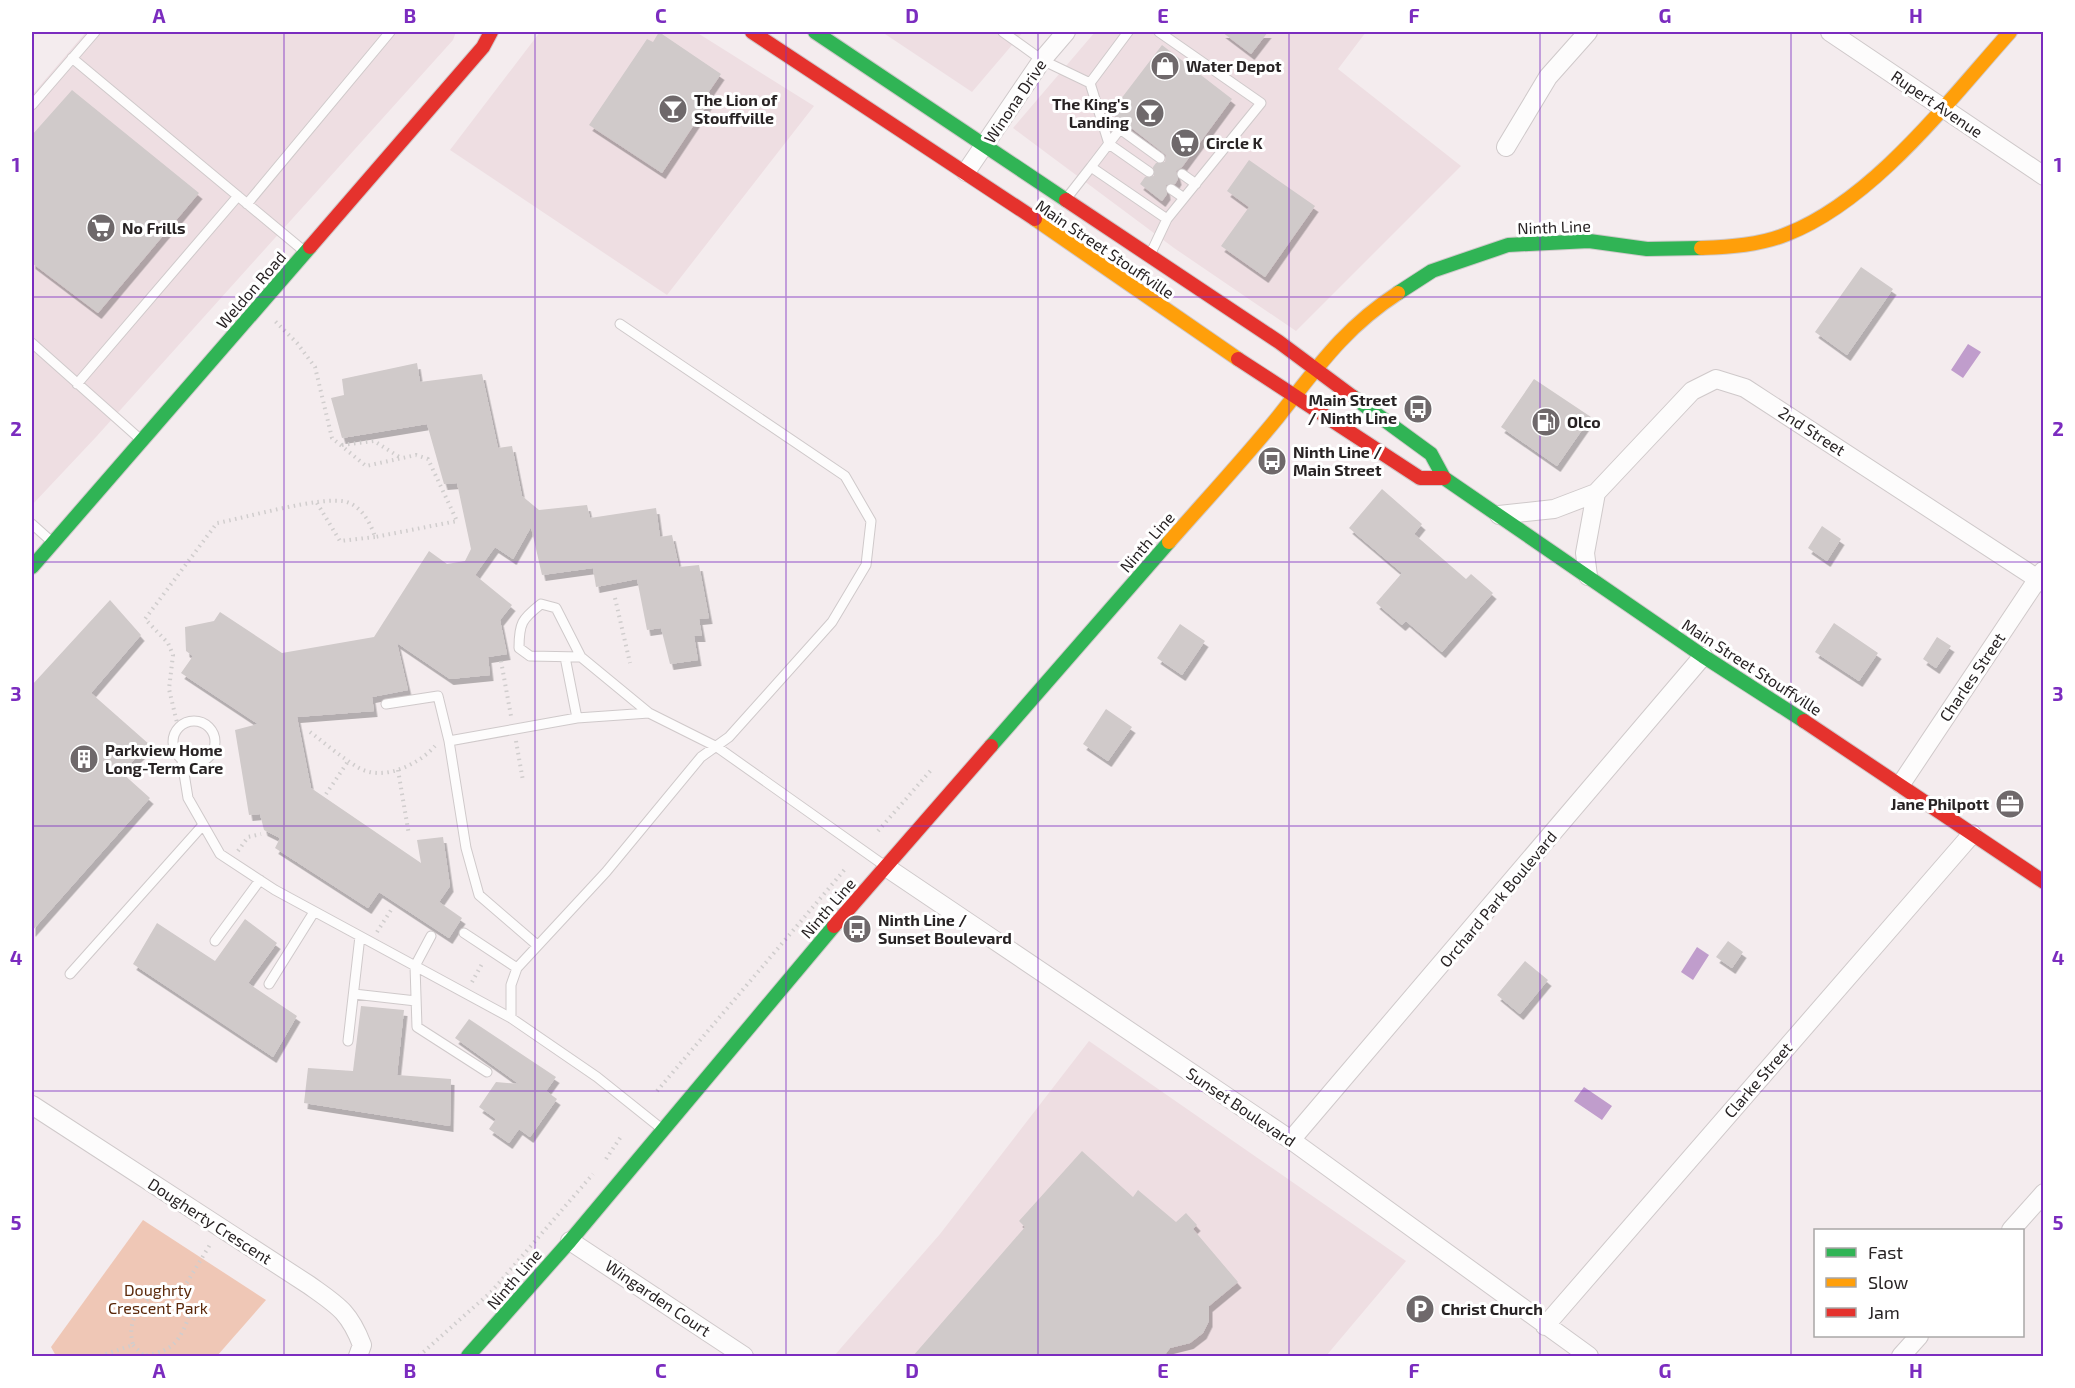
<svg xmlns="http://www.w3.org/2000/svg" width="2075" height="1388" font-family="'Exo 2',sans-serif">
  <style>
    .built { fill: #eedee2 }
    .green { fill: #efc7b6 }
    .water { fill: #c09dcc }
    .building { fill: #d0caca; filter: url(#shadow) }
    .lines { fill: none; stroke-linecap: round; stroke-linejoin: round }
    .lane-casing { stroke: #cfc9ca; stroke-width: 11 }
    .street-casing { stroke: #cfc9ca; stroke-width: 20 }
    .fast-casing { stroke: #cfc9ca; stroke-width: 16 }
    .slow-casing { stroke: #cfc9ca; stroke-width: 16 }
    .jam-casing { stroke: #cfc9ca; stroke-width: 16 }
    .path { stroke: #d0cdcd; stroke-width: 4; stroke-dasharray: 1.5 4.5; stroke-linecap: butt }
    .lane { stroke: #fdfcfc; stroke-width: 9 }
    .street { stroke: #fdfcfc; stroke-width: 18 }
    .fast { stroke: #30b455; stroke-width: 14 }
    .slow { stroke: #ff9f0a; stroke-width: 14 }
    .jam { stroke: #e5322d; stroke-width: 14 }
    .grid { fill: none; stroke: #7b2cbf; stroke-width: 1.5; stroke-opacity: 0.55 }
    .labels { text-anchor: middle; stroke-width: 6; stroke-linejoin: round; paint-order: stroke }
    .poi-label { font-size: 16px; font-weight: bold; fill: #282324; stroke: #fff; text-anchor: start }
    .street-label { font-size: 16px; fill: #282324; stroke: #fff }
    .park-label { font-size: 16px; fill: #5a280a; stroke: #fff }
    .neatline { fill: none; stroke: #7b2cbf; stroke-width: 2 }
    .grid-label { font-size: 20px; text-anchor: middle; font-weight: bold; fill: #7b2cbf }
  </style>
  <defs>
    <filter id="shadow"><feDropShadow dx="3.5" dy="6" stdDeviation="0" flood-color="#0004"/></filter>
  </defs>
  <rect width="100%" height="100%" fill="#f4ecee"/>
  <!-- built -->
  <path class="built" d="M86 32H456L453 40 96 437 32 505V95Z
    M540 32H696L814 106 667 295 450 150Z
    M882 32H1023L972 92Z
    M1095 32H1366L1338 69 1461 166 1296 331 1174 248 1013 128Z
    M1089 1041 1406 1261 1326 1356H834L940 1234Z"/>
  <!-- green -->
  <path class="green" d="M143 1220 266 1300 217 1356H56L51 1347Z"/>
  <!-- water -->
  <path class="water" d="M1968 344 1981 352 1963 378 1951 370Z
    M1697 947 1709 955 1693 980 1681 972Z
    M1584 1087 1612 1106 1602 1120 1574 1101Z"/>
  <!-- building -->
  <path class="building" d="M659 32 721 74 708 93 713 96 662 173 589 125 647 39 653 42Z
    M1222 32H1268L1251 54Z
    M1162 45 1232 99 1182 167 1176 171 1178 179 1175 184 1166 185 1167 194 1162 201 1140 184 1145 177 1154 176 1153 167 1156 163 1165 162 1166 155 1111 112Z
    M72 90 199 193 98 313 32 263V135Z
    M1249 160 1315 206 1265 277 1221 246 1249 207 1227 191Z
    M1861 267 1893 289 1847 355 1815 332Z
    M417 363 420 382 482 374 498 448 512 446 522 496 539 510 587 505 590 518 656 508 660 537 672 535 679 567 699 565 709 618 699 619 702 636H694L698 660 670 664 661 628 647 630 637 579 596 587 593 568 542 575 531 527 513 559 495 547 475 575 512 605 500 620 507 654 488 657 490 675 450 679 397 643 408 690 372 697 374 711 297 717 311 788 421 863 417 840 443 837 450 886 439 902 462 918 449 938 379 892 368 908 275 848 280 838 264 830 260 814 249 815 235 730 258 724 181 673 193 656 186 651 185 627 214 621 220 612 282 653 374 637 429 551 447 564 465 561 471 549 457 483 444 484 427 424 342 438 331 398 344 395 342 379Z
    M1534 379 1591 417 1557 466 1501 427Z
    M1382 489 1422 524 1414 534 1466 579 1471 574 1493 593 1442 652 1406 621 1402 625 1376 603 1402 573 1349 528Z
    M1822 526 1841 539 1827 561 1808 548Z
    M110 600 141 635 91 693 150 745 121 772 150 798 32 931V685Z
    M1834 623 1878 653 1859 681 1815 652Z
    M1180 624 1205 641 1182 675 1157 658Z
    M1937 637 1951 646 1936 668 1923 659Z
    M1106 709 1132 727 1108 761 1083 744Z
    M245 919 277 943 248 983 297 1016 273 1057 133 964 157 923 215 961Z
    M1728 941 1743 952 1732 968 1716 957Z
    M1525 961 1548 980 1520 1014 1497 995Z
    M361 1006 404 1010 397 1075 451 1079 450 1126 304 1103 308 1068 353 1071Z
    M469 1019 556 1077 546 1091 557 1099 530 1137 519 1129 509 1143 489 1129 496 1119 479 1107 496 1082 519 1084 455 1038Z
    M1082 1151 1133 1197 1138 1190 1176 1222 1186 1213 1197 1225 1193 1229 1238 1282 1209 1306V1321L1203 1333 1190 1343 1170 1348 1164 1356H913L1025 1227 1019 1221Z"/>
  <g class="lines">
    <!-- lane casing -->
    <g class="lane-casing">
      <path id="lane" d="M1003 32 1042 60 1090 83 1109 144 1149 172
        M1159 32 1261 103 1167 219
        M72 58 304 251
        M1090 83 1128 32
        M32 105 95 32
        M1091 167 1120 129 1160 158
        M1182 174 1196 184
        M1171 189 1184 198
        M1066 199 1091 167 1167 219 1150 255
        M247 204 390 32
        M32 343 140 439
        M77 384 238 196
        M32 524 51 541
        M565 657 577 718
        M581 657 530 656 519 648C519 623 522 619 541 604L556 608 581 657 649 713
        M386 704 438 696 449 741
        M173 742a21 21 0 1 1 42 0a21 21 0 1 1-42 0Z
        M182 761 188 798 220 854 275 890 511 1018 597 1077 662 1129
        M464 933 517 968
        M431 936 415 966 417 1027 487 1072
        M215 941 260 880
        M537 945 479 895 466 848 449 741 577 718 649 713 717 747 885 866
        M70 974 203 825
        M269 984 314 912
        M354 994 416 1001
        M511 1018V985L517 968 606 872 701 757 729 737 832 622 866 565 871 521 845 476 620 324
        M348 1041 360 936"/>
    </g>
    <!-- street casing -->
    <g class="street-casing">
      <path id="street" d="M1830 32 2044 176
        M1506 147 1548 77 1588 32
        M966 172 1042 60 1066 32
        M1499 515 1554 509 1596 493 1692 391 1716 379 1745 388 2044 583
        M1588 576 1585 553 1596 493
        M1901 784 2043 571
        M886 867 1291 1140 1589 1356
        M32 1105 309 1285C337 1305 349 1311 362 1345L358 1356
        M1291 1140 1703 656
        M2011 1230 2044 1193
        M570 1241 744 1356
        M1545 1326 1972 834
        M1901 1356 1919 1336"/>
    </g>
    <!-- fast casing -->
    <g class="fast-casing">
      <path id="fast" d="M815 32 1066 200
        M1398 293 1432 271 1508 245 1589 241 1647 249 1701 248
        M1353 397 1431 454 1444 478 1703 656 1804 721
        M32 567 310 247
        M991 746 1169 542
        M468 1356 570 1241 834 926"/>
    </g>
    <!-- slow casing -->
    <g class="slow-casing">
      <path id="slow" d="M1035 219 1238 359
        M1701 248C1730 247 1760 245 1787 234 1874 200 1949 100 2010 32
        M1169 542C1205 501 1243 460 1278 417 1317 368 1344 328 1398 293"/>
    </g>
    <!-- jam casing -->
    <g class="jam-casing">
      <path id="jam" d="M752 32 1035 219
        M1066 200 1279 342 1353 397
        M310 247 483 47 491 32
        M1238 359 1420 478H1444
        M1804 721 2044 882
        M834 926 991 746"/>
    </g>
    <!-- path -->
    <path class="path" d="M342 445 374 441 401 458
      M317 503 340 541 375 537
      M615 598 630 663
      M501 661 511 716
      M178 727 169 689 173 655 168 643 145 619 217 523C245 518 323 495 347 502 362 507 371 524 375 537L457 521 428 459 416 455 366 466 332 438 315 367 297 343 275 321
      M310 732C326 744 342 758 359 768 384 782 419 764 435 746
      M516 741 523 781
      M398 770 409 835
      M326 794 349 760
      M878 831 932 769
      M238 851 248 837 261 834
      M377 932 393 907
      M472 982 483 962
      M657 1091 846 868
      M606 1159 622 1135
      M133 1345 144 1356C176 1350 180 1340 191 1311L183 1289
      M100 1356 133 1345C126 1318 141 1303 162 1288L183 1289 211 1243
      M419 1356 492 1291 593 1174"/>
    <!-- lane -->
    <use href="#lane" class="lane"/>
    <!-- street -->
    <use href="#street" class="street"/>
    <!-- fast -->
    <use href="#fast" class="fast"/>
    <!-- slow -->
    <use href="#slow" class="slow"/>
    <!-- jam -->
    <use href="#jam" class="jam"/>
  </g>
  <!-- grid -->
  <path class="grid" d="M284 32V1356M535 32V1356M786 32V1356M1038 32V1356M1289 32V1356M1540 32V1356M1791 32V1356M32 297H2044M32 562H2044M32 826H2044M32 1091H2044"/>
  <!-- icons -->
  <defs>
    <g id="shop-disc" transform="scale(1.5)"><circle r="9.5" fill="#6f696b" stroke="#fff"/><path d="M-5-2.5h2.3a2.7 3.5 0 0 1 5.4 0H5L5.5 6h-11ZM-1.5-2.5h3a1.5 2.3 0 0 0-3 0Z" fill="#fff"/></g>
    <g id="bar-disc" transform="scale(1.5)"><circle r="9.5" fill="#6f696b" stroke="#fff"/><path d="M-6-5H6L.8 .8V4.5H3.5V6h-7V4.5H-.8V.8Z" fill="#fff"/></g>
    <g id="supermarket-disc" transform="scale(1.5)"><circle r="9.5" fill="#6f696b" stroke="#fff"/><path d="M-6-5.5h2.5l.6 2H6L4.5 2H-2.5L-4.4-4H-6ZM-1.5 3.2a1.3 1.3 0 1 0 .1 0ZM3 3.2a1.3 1.3 0 1 0 .1 0Z" fill="#fff"/></g>
    <g id="bus-disc" transform="scale(1.5)"><circle r="9.5" fill="#6f696b" stroke="#fff"/><path d="M-5-6H5V4H4V6H2V4H-2V6H-4V4H-5ZM-3.5-4V0h7V-4ZM-3.5 1.2v1.5H-2V1.2ZM2 1.2v1.5H3.5V1.2Z" fill="#fff"/></g>
    <g id="fuel-disc" transform="scale(1.5)"><circle r="9.5" fill="#6f696b" stroke="#fff"/><path d="M-5.5-6h7V0h2V4h1.3V-2.5L3-4.5l.8-.8L6-3V5H2.5V1h-1V6h-7ZM-4.2-4.7v3.2H.2V-4.7Z" fill="#fff"/></g>
    <g id="building-disc" transform="scale(1.5)"><circle r="9.5" fill="#6f696b" stroke="#fff"/><path d="M-4-6H4V6H1V3H-1V6H-4ZM-2.5-4.3h1.7v1.8h-1.7ZM.8-4.3h1.7v1.8H.8ZM-2.5-1h1.7V.8h-1.7ZM.8-1h1.7V.8H.8Z" fill="#fff"/></g>
    <g id="office-disc" transform="scale(1.5)"><circle r="9.5" fill="#6f696b" stroke="#fff"/><path d="M-6-3h4V-5.5h4V-3h4V5H-6ZM-1-4.5V-3h2v-1.5ZM-6 0V1H6V0Z" fill="#fff"/></g>
    <g id="parking-disc" transform="scale(1.5)"><circle r="9.5" fill="#6f696b" stroke="#fff"/><path d="M-3.5-5.5H1a3.5 3.5 0 0 1 0 7H-1V5.5H-3.5ZM-1-3.4V-.6H.8a1.4 1.4 0 0 0 0-2.8Z" fill="#fff"/></g>
  </defs>
  <g fill-rule="evenodd">
    <use href="#shop-disc" x="1165" y="66"/>
    <use href="#bar-disc" x="673" y="109"/>
    <use href="#bar-disc" x="1150" y="113"/>
    <use href="#supermarket-disc" x="1185" y="143"/>
    <use href="#supermarket-disc" x="101" y="228"/>
    <use href="#bus-disc" x="1418" y="409"/>
    <use href="#fuel-disc" x="1546" y="422"/>
    <use href="#bus-disc" x="1272" y="461"/>
    <use href="#building-disc" x="84" y="759"/>
    <use href="#office-disc" x="2010" y="804"/>
    <use href="#bus-disc" x="857" y="929"/>
    <use href="#parking-disc" x="1420" y="1309"/>
  </g>
  <g class="labels">
    <!-- poi labels -->
    <g class="poi-label">
      <text x="1186" y="72">Water Depot</text>
      <text x="694" y="106">The Lion of<tspan x="694" dy="18">Stouffville</tspan></text>
      <text x="1129" y="110" text-anchor="end">The King's<tspan x="1129" dy="18">Landing</tspan></text>
      <text x="1206" y="149">Circle K</text>
      <text x="122" y="234">No Frills</text>
      <text x="1397" y="406" text-anchor="end">Main Street<tspan x="1397" dy="18">/ Ninth Line</tspan></text>
      <text x="1567" y="428">Olco</text>
      <text x="1293" y="458">Ninth Line /<tspan x="1293" dy="18">Main Street</tspan></text>
      <text x="105" y="756">Parkview Home<tspan x="105" dy="18">Long-Term Care</tspan></text>
      <text x="1989" y="810" text-anchor="end">Jane Philpott</text>
      <text x="878" y="926">Ninth Line /<tspan x="878" dy="18">Sunset Boulevard</tspan></text>
      <text x="1441" y="1315">Christ Church</text>
    </g>
    <!-- street labels -->
    <g class="street-label">
      <text transform="translate(1015 101) rotate(-56)" y="6">Winona Drive</text>
      <text transform="translate(1937 104) rotate(34)" y="6">Rupert Avenue</text>
      <text transform="translate(1554 227) rotate(-2)" y="6">Ninth Line</text>
      <text transform="translate(1105 249) rotate(34)" y="6">Main Street Stouffville</text>
      <text transform="translate(251 290) rotate(-49)" y="6">Weldon Road</text>
      <text transform="translate(1812 431) rotate(33)" y="6">2nd Street</text>
      <text transform="translate(1147 542) rotate(-49)" y="6">Ninth Line</text>
      <text transform="translate(1752 667) rotate(33)" y="6">Main Street Stouffville</text>
      <text transform="translate(1972 677) rotate(-56)" y="6">Charles Street</text>
      <text transform="translate(1498 899) rotate(-50)" y="6">Orchard Park Boulevard</text>
      <text transform="translate(828 908) rotate(-49)" y="6">Ninth Line</text>
      <text transform="translate(1758 1080) rotate(-49)" y="6">Clarke Street</text>
      <text transform="translate(1241 1107) rotate(34)" y="6">Sunset Boulevard</text>
      <text transform="translate(210 1221) rotate(33)" y="6">Dougherty Crescent</text>
      <text transform="translate(514 1279) rotate(-49)" y="6">Ninth Line</text>
      <text transform="translate(658 1298) rotate(34)" y="6">Wingarden Court</text>
    </g>
    <!-- park labels -->
    <g class="park-label">
      <text x="158" y="1296">Doughrty<tspan x="158" dy="18">Crescent Park</tspan></text>
    </g>
  </g>
  <!-- border -->
  <rect width="2075" height="1388" fill="none" stroke="#ffffff" stroke-width="66"/>
  <!-- legend -->
  <rect x="1814" y="1229" width="210" height="108" fill="#ffffff" stroke="#a9a7a7" stroke-width="1.5"/>
  <rect x="1826" y="1248" width="30" height="9" fill="#30b455" stroke="#a9a7a7" stroke-width="1.5"/>
  <text x="1868" y="1259" font-size="18" fill="#282324">Fast</text>
  <rect x="1826" y="1278" width="30" height="9" fill="#ff9f0a" stroke="#a9a7a7" stroke-width="1.5"/>
  <text x="1868" y="1289" font-size="18" fill="#282324">Slow</text>
  <rect x="1826" y="1308" width="30" height="9" fill="#e5322d" stroke="#a9a7a7" stroke-width="1.5"/>
  <text x="1868" y="1319" font-size="18" fill="#282324">Jam</text>
  <rect x="33" y="33" width="2009" height="1322" class="neatline"/>
  <g class="grid-label">
    <text x="159" y="23">A</text>
    <text x="410" y="23">B</text>
    <text x="661" y="23">C</text>
    <text x="912" y="23">D</text>
    <text x="1163" y="23">E</text>
    <text x="1414" y="23">F</text>
    <text x="1665" y="23">G</text>
    <text x="1916" y="23">H</text>
    <text x="16" y="172">1</text>
    <text x="2058" y="172">1</text>
    <text x="16" y="436">2</text>
    <text x="2058" y="436">2</text>
    <text x="16" y="701">3</text>
    <text x="2058" y="701">3</text>
    <text x="16" y="965">4</text>
    <text x="2058" y="965">4</text>
    <text x="16" y="1230">5</text>
    <text x="2058" y="1230">5</text>
    <text x="159" y="1378">A</text>
    <text x="410" y="1378">B</text>
    <text x="661" y="1378">C</text>
    <text x="912" y="1378">D</text>
    <text x="1163" y="1378">E</text>
    <text x="1414" y="1378">F</text>
    <text x="1665" y="1378">G</text>
    <text x="1916" y="1378">H</text>
  </g>
</svg>
